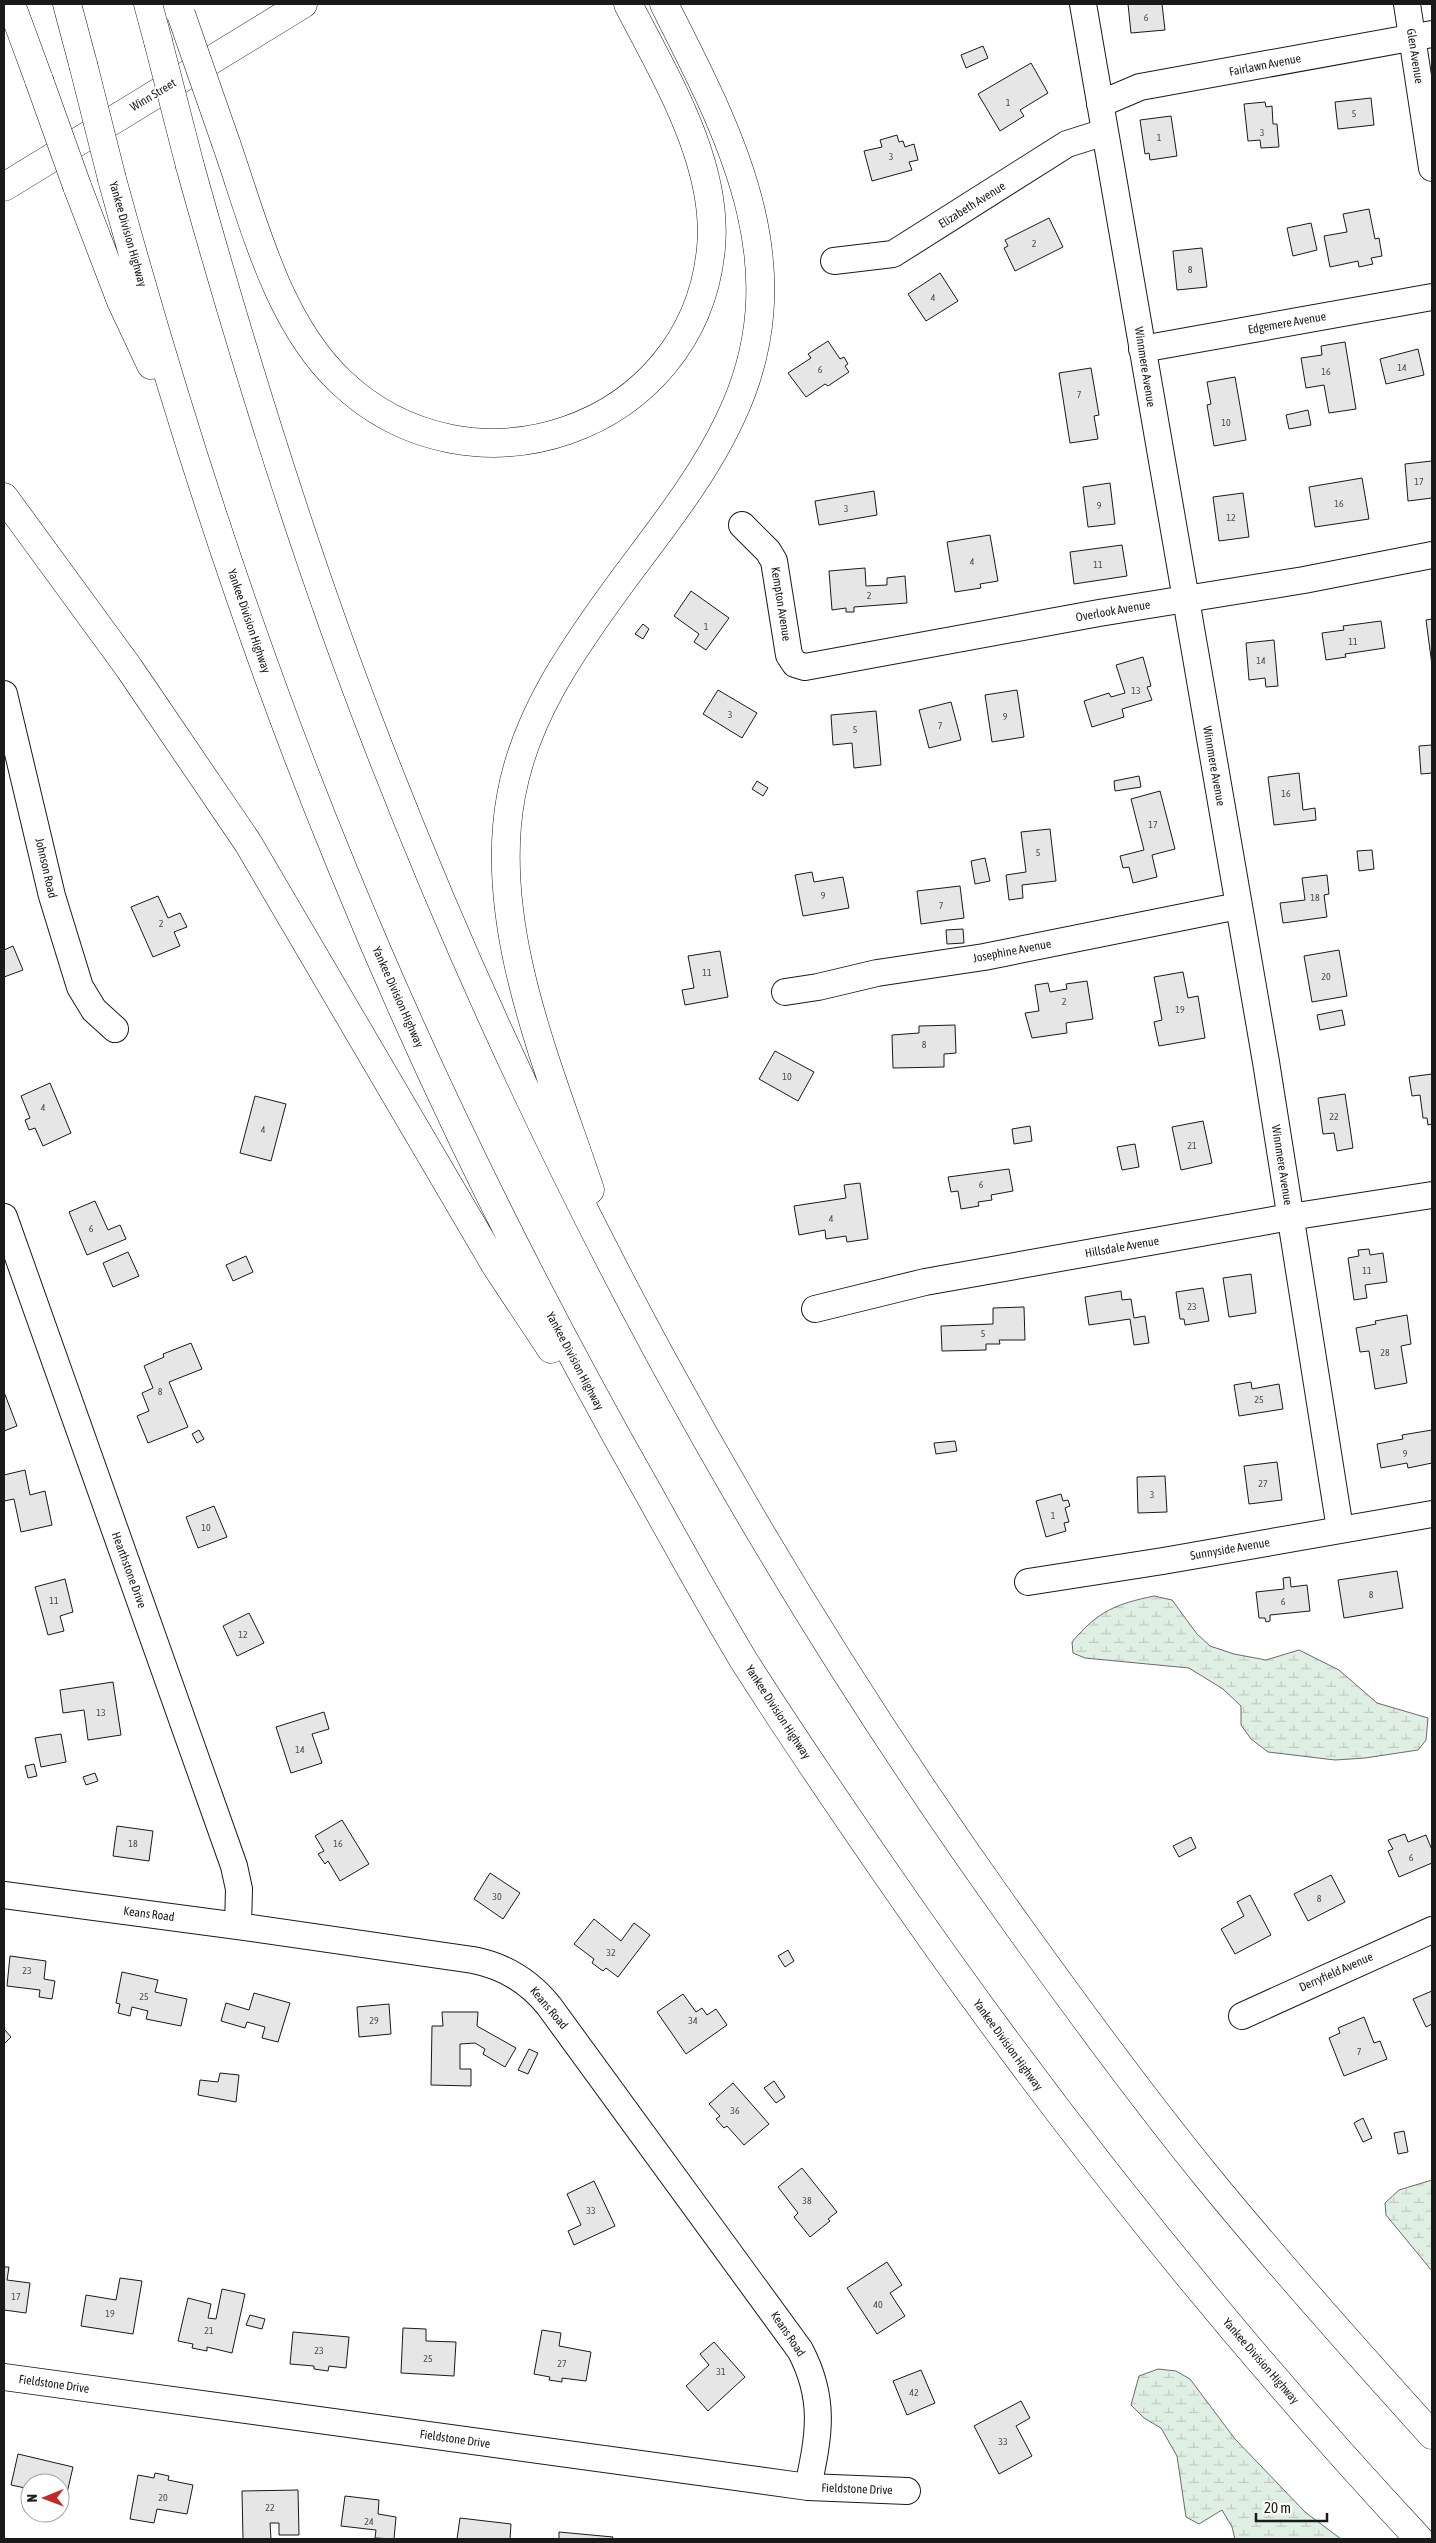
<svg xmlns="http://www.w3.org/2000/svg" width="1436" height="2543" font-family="'Asap Condensed',sans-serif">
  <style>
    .wetland { fill: url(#wetland-marsh); stroke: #6a6a6a }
    .building { fill: #e6e6e6; stroke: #1a1a1a }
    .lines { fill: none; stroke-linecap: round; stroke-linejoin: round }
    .minor-casing { stroke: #1a1a1a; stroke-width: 28 }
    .major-casing { stroke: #1a1a1a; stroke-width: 29 }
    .highway-casing { stroke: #1a1a1a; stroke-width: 29 }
    .minor { stroke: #fff; stroke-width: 26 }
    .major { stroke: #fff; stroke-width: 28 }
    .highway { stroke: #fff; stroke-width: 28 }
    .highway-bridge-casing { stroke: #1a1a1a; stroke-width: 29; stroke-linecap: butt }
    .highway-bridge { stroke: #fff; stroke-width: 28 }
    .labels { text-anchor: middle; stroke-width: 4; stroke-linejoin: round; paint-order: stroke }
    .number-label { font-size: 10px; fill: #4d4d4d }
    .street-label { font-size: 12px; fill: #1a1a1a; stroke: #fff }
  </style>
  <defs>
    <pattern id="wetland-marsh" width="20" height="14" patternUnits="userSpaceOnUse" patternTransform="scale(1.25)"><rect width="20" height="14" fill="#e0efe3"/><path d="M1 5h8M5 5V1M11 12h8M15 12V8" fill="none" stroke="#c0ccc2"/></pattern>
  </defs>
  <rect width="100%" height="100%" fill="#fff"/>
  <!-- wetland -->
  <path class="wetland" d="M1154 1596 1172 1600 1197 1634 1210 1646 1234 1654 1266 1660 1299 1650 1339 1670 1377 1703 1428 1718 1426 1740 1418 1750 1365 1758 1335 1760 1268 1752 1251 1739 1241 1725V1706L1223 1689 1189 1668 1085 1658 1073 1653 1072 1642C1098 1611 1116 1604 1154 1596Z
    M1432 2180V2271L1386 2215 1385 2203 1399 2190Z
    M1158 2369 1176 2371 1190 2379 1235 2439 1305 2512 1341 2539H1235L1232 2527 1222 2510 1199 2524 1186 2517 1177 2456 1161 2428 1144 2418 1131 2405 1139 2376Z"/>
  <!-- building -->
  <path class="building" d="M1128 4H1162L1165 30 1131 33Z
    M983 46 988 58 966 68 961 55Z
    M1031 63 1048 93 1020 110 1024 116 1000 131 978 94Z
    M1371 98 1374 125 1338 129 1335 102Z
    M1265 102 1266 107 1272 106 1273 124H1277L1279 147 1261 148 1260 140 1248 141 1244 104Z
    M1171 116 1177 156 1150 160 1149 153 1145 154 1140 120Z
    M897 135 899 142 903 141 905 147 914 144 918 160 909 162 912 170 872 181 864 151 882 147 880 140Z
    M1369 209 1375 239 1379 238 1382 256 1371 258 1373 264 1359 267 1358 261 1330 267 1324 236 1347 232 1343 214Z
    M1049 218 1063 247 1015 271 1004 248 1008 246 1005 240Z
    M1311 223 1317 250 1293 256 1287 228Z
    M1202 248 1207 287 1177 290 1173 251Z
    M940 273 958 301 926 321 908 294Z
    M828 341 840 359 844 357 848 364 845 366 849 372 828 386 825 384 806 397 788 373 811 358 808 354Z
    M1345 342 1356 409 1329 413 1324 385 1306 388 1301 358 1322 355 1321 346Z
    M1418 349 1424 375 1386 384 1380 359Z
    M1091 368 1099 415 1094 416 1098 439 1070 443 1059 373Z
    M1235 377 1246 440 1214 446 1207 405 1211 404 1207 382Z
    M1308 410 1311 425 1289 429 1286 415Z
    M1432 461V498L1408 501 1405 464Z
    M1362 478 1369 519 1315 527 1309 487Z
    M1110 483 1115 524 1088 527 1083 487Z
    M874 491 877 515 819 525 815 501Z
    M1243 493 1249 537 1219 541 1213 497Z
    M990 535 998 581 980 584 981 588 955 592 947 542Z
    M1122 545 1127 576 1074 584 1070 552Z
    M865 568 866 586 887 585V578L905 576 907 603 854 607V612H846V608L832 610 829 571Z
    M691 591 729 618 706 650 694 642 699 634 674 616Z
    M1432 619V665L1426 620Z
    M1381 621 1385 648 1345 654 1346 657 1326 660 1322 633 1344 630 1343 626Z
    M643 624 649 629 643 639 635 634Z
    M1274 640 1278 686 1266 687 1265 678 1249 680 1246 643Z
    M1143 657 1151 686 1147 687 1152 700 1122 709 1124 717 1092 727 1084 701 1109 693 1111 697 1125 693 1116 665Z
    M718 690 757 713 742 738 703 714Z
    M1017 690 1024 737 992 742 985 695Z
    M951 702 961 740 929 748 919 710Z
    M876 711 881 765 854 768 852 743 833 745 831 715Z
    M1432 745V773L1421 774 1419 746Z
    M1299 773 1303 810 1315 808 1316 820 1274 825 1268 777Z
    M1139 776 1141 787 1115 791 1114 781Z
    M757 781 768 788 763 796 752 789Z
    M1160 791 1175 849 1152 855 1157 877 1133 883 1129 867 1123 868 1120 856 1144 850 1131 799Z
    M1050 829 1056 881 1022 885 1023 898 1009 900 1006 875 1026 872 1021 832Z
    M1372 850 1374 869 1359 871 1357 851Z
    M985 858 990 881 975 884 971 861Z
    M812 872 814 882 843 877 849 908 803 916 795 875Z
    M1327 875 1329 894 1324 895 1327 917 1283 923 1280 903 1305 900 1302 878Z
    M960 886 964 918 921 924 917 891Z
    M158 896 168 918 180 913 187 927 174 932 180 946 153 957 131 907Z
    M963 929 964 943 947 944 946 930Z
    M13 946 23 970 4 977V950Z
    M1339 950 1347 996 1312 1002 1304 956Z
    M720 951 728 997 685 1005 682 990 694 988 688 956Z
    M1183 972 1188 998 1198 996 1205 1038 1159 1046 1154 1022 1162 1020 1154 977Z
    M1087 981 1093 1019 1066 1023 1067 1033 1032 1038 1025 1013 1039 1011 1035 985 1048 983 1050 992 1067 989 1066 984Z
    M1342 1010 1345 1025 1320 1030 1317 1015Z
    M955 1025 956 1053 944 1054V1067L893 1068 892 1035 919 1033V1026Z
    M775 1051 814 1072 798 1101 759 1079Z
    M1432 1074V1124L1428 1125 1427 1118H1423L1420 1095 1412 1096 1409 1077Z
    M50 1083 71 1133 43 1146 35 1128 29 1130 25 1120 30 1118 21 1096Z
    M1345 1094 1353 1148 1337 1151 1334 1133 1323 1134 1318 1098Z
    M255 1096 286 1104 271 1161 240 1153Z
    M1203 1121 1212 1163 1181 1170 1172 1127Z
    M1030 1126 1032 1141 1014 1144 1012 1129Z
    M1135 1144 1139 1167 1122 1170 1117 1147Z
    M1009 1169 1013 1191 991 1195 992 1200 978 1202 979 1206 961 1209 958 1191 951 1192 948 1177Z
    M860 1183 868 1239 847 1242 846 1236 826 1239 825 1230 799 1235 794 1206 846 1198 844 1185Z
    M95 1201 108 1230 120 1225 126 1239 87 1255 69 1212Z
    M1369 1249 1370 1255 1383 1253 1387 1282 1365 1285 1367 1298 1354 1300 1348 1258 1359 1256 1358 1250Z
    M128 1252 139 1276 113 1287 103 1263Z
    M246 1256 253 1272 233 1281 226 1265Z
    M1251 1274 1256 1313 1229 1317 1223 1278Z
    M1203 1288 1209 1321 1185 1325 1184 1319H1180L1176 1292Z
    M1121 1291 1122 1300 1131 1299 1134 1318 1145 1316 1149 1343 1134 1345 1130 1319 1089 1325 1085 1297Z
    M1024 1307 1025 1340H999L1000 1344H986V1350L942 1351 941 1326 993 1324V1308Z
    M1407 1315 1411 1344 1401 1346 1407 1383 1375 1389 1369 1351 1360 1352 1356 1328 1376 1324 1375 1321Z
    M191 1343 202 1369 169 1382 188 1427 148 1443 137 1416 149 1411 142 1393 153 1388 144 1366 164 1357 163 1354Z
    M1251 1382 1252 1389 1279 1384 1283 1409 1239 1416 1234 1385Z
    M4 1392 17 1426 4 1431Z
    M199 1430 204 1439 197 1443 192 1434Z
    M1432 1430V1463L1408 1468 1407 1463 1381 1468 1377 1444 1403 1439 1402 1435Z
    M955 1441 957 1451 936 1454 934 1443Z
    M1277 1462 1282 1500 1249 1504 1244 1466Z
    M25 1470 30 1495 45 1491 52 1525 21 1532 14 1499 4 1501V1475Z
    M1165 1476 1167 1512 1138 1513 1137 1477Z
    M1061 1494 1063 1501 1068 1500 1070 1506 1065 1508 1069 1522 1064 1523 1066 1531 1046 1537 1036 1501Z
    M214 1506 227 1537 198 1548 186 1517Z
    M1397 1571 1403 1608 1344 1618 1338 1580Z
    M1290 1577 1291 1587 1307 1585 1310 1611 1270 1615V1621L1266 1622 1265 1618H1259L1256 1592 1284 1589 1283 1578Z
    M65 1579 73 1612 60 1616 64 1631 48 1635 35 1587Z
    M249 1613 264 1643 237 1656 223 1626Z
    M113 1682 121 1735 88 1740 84 1710 63 1713 60 1690Z
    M324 1712 329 1729 312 1734 322 1763 291 1773 276 1727Z
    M61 1734 66 1762 41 1767 35 1738Z
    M34 1764 37 1776 28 1778 25 1766Z
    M95 1773 98 1781 86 1785 83 1777Z
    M342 1820 369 1864 340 1881 328 1861 325 1864 318 1854 324 1851 315 1836Z
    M117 1826 153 1831 149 1861 113 1856Z
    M1405 1834 1408 1842 1426 1835 1432 1850V1863L1399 1877 1388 1851 1393 1849 1388 1840Z
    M1191 1837 1196 1848 1179 1857 1173 1846Z
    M490 1873 520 1893 503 1919 474 1899Z
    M1331 1875 1345 1902 1308 1921 1294 1894Z
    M1250 1895 1271 1935 1235 1954 1221 1929 1244 1916 1237 1902Z
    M594 1919 621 1941 634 1923 650 1935 618 1977 606 1968 603 1971 592 1963 594 1959 574 1944Z
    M788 1950 794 1961 785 1967 778 1956Z
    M10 1956 46 1961 44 1979 55 1981 52 1999 39 1997 40 1990 7 1986Z
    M122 1972 158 1980 155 1992 187 1999 181 2026 146 2019 148 2011 132 2007 130 2016 118 2013 120 2004 116 2003Z
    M1432 1991V2024L1426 2027 1413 1999Z
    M254 1993 290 2003 278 2042 262 2038 265 2027 247 2022 245 2028 221 2021 226 2003 249 2010Z
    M683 1994 696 2012 702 2008 707 2015 716 2009 727 2025 686 2054 657 2012Z
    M389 2004 391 2034 359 2037 357 2007Z
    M442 2012H478L477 2026 516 2048 505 2067 483 2054 485 2049 475 2043 460 2044V2069H471V2086L431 2085 432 2026H443Z
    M1364 2017 1374 2043 1380 2041 1387 2059 1344 2076 1329 2038 1340 2033 1338 2028Z
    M4 2029 11 2037 5 2043 4 2042Z
    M529 2049 538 2053 528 2074 518 2070Z
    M220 2073 239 2075 236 2102 198 2095 200 2080 218 2082Z
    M774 2081 785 2097 776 2103 764 2088Z
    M733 2083 769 2124 744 2145 727 2126 724 2128 716 2119 720 2116 709 2104Z
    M1363 2118 1372 2138 1363 2142 1354 2123Z
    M1404 2131 1408 2152 1398 2154 1394 2133Z
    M802 2168 837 2212 828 2219 830 2221 810 2237 794 2217 798 2213 778 2187Z
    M594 2181 615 2226 574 2245 568 2231 581 2225 567 2194Z
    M887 2262 902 2285 890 2293 905 2316 877 2334 847 2288Z
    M4 2267H9L7 2280 30 2283 26 2313 4 2310Z
    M120 2278 142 2281 133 2334 81 2326 86 2295 116 2300Z
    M222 2289 245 2294 232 2353 207 2347V2351L192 2348 193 2344 178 2341 188 2298 211 2304 208 2318 216 2319Z
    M250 2315 265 2319 262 2329 246 2325Z
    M403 2328 426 2329V2341L456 2342 454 2376 401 2373Z
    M542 2330 561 2333 559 2346 591 2352 586 2381 562 2378V2382L549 2380 550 2377 534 2374Z
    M293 2332 349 2337 346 2368 329 2366 328 2371 314 2369V2366L290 2364Z
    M714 2342 745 2377 708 2411 686 2386 709 2365 700 2354Z
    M921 2370 935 2403 907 2415 893 2381Z
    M1021 2401 1030 2418 1016 2426 1032 2456 999 2474 974 2426Z
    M18 2454 73 2467 63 2510H60V2483H30V2489L11 2485Z
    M155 2473 169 2476 168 2480 193 2485 187 2514 157 2509 154 2523 130 2519 138 2475 154 2478Z
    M298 2490 299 2535H279V2523H270L271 2539H243L242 2491Z
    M345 2496 379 2500 378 2514 396 2517 394 2539 375 2538 376 2530 341 2526Z
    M460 2518 511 2524 510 2539H457Z
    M559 2532 613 2537 612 2539H559Z"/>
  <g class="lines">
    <!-- minor casing -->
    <g class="minor-casing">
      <path id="minor" d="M1083 4 1266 1062 1340 1529
        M1407 4 1432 168
        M1100 104 1140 87 1432 34
        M834 261 893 254 1067 144 1105 132
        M1142 349 1432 297
        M742 525 768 551 774 561 789 655 795 664 805 667 1099 613 1304 580 1432 555
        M4 694 52 896 80 987 94 1010 115 1029
        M785 992 818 987 877 973 984 957 1238 906
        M4 1217 234 1866 239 1889 238 1926
        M815 1309 925 1282 1290 1217 1432 1195
        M1028 1582 1163 1561 1432 1514
        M4 1895 238 1926 473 1960C504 1966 529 1981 549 2006L800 2350C826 2399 819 2435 808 2487
        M1242 2016 1432 1930
        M4 2377 808 2487 907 2491"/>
    </g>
    <!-- major casing -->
    <g class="major-casing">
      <path id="major" d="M4 187 303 4"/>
    </g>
    <!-- highway casing -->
    <g class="highway-casing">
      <path id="highway" d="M11 4 39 80
        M67 4 83 64
        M148 4 158 41
        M226 143C254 223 277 321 340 381 470 506 694 431 711 248 719 164 665 76 628 4
        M190 166C244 360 303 552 376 740 538 1160 755 1561 1018 1926 1079 2011 1142 2097 1208 2178 1280 2266 1356 2351 1432 2435
        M112 179C176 413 250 644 342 867 430 1083 534 1292 649 1494 680 1550 711 1606 744 1661 788 1730 834 1798 881 1866 1044 2103 1223 2329 1419 2539
        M77 186 121 301 151 365
        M4 497 129 668 248 843 496 1266 551 1349
        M590 1190C549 1067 487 927 511 796 525 718 570 653 615 591 655 536 701 481 730 419 802 269 732 138 664 4"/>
    </g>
    <!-- minor -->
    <use href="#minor" class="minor"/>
    <!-- major -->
    <use href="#major" class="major"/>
    <!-- highway -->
    <use href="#highway" class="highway"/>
    <!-- highway-bridge casing -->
    <g class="highway-bridge-casing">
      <path id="highway-bridge" d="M181 14 226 143
        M158 41 190 166
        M83 64 112 179
        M39 80 77 186"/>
    </g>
    <!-- highway-bridge -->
    <use href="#highway-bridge" class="highway-bridge"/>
  </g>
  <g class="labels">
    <!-- number labels -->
    <g class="number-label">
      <text x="1146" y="21">6</text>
      <text x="1008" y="106">1</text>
      <text x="1354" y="117">5</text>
      <text x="1262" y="136">3</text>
      <text x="1159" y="141">1</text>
      <text x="891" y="160">3</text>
      <text x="1034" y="247">2</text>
      <text x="1190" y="273">8</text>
      <text x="933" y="301">4</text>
      <text x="1402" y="371">14</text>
      <text x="820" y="373">6</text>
      <text x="1326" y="375">16</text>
      <text x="1079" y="398">7</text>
      <text x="1226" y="426">10</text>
      <text x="1419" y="485">17</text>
      <text x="1339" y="507">16</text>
      <text x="1099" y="509">9</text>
      <text x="846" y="512">3</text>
      <text x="1231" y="521">12</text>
      <text x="972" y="565">4</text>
      <text x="1098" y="568">11</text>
      <text x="869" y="599">2</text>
      <text x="706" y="630">1</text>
      <text x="1353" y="645">11</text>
      <text x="1261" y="664">14</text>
      <text x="1136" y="694">13</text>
      <text x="730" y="718">3</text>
      <text x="1005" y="720">9</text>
      <text x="940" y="729">7</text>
      <text x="855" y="733">5</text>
      <text x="1286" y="797">16</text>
      <text x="1153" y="828">17</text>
      <text x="1038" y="856">5</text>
      <text x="823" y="899">9</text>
      <text x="1315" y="901">18</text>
      <text x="941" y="909">7</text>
      <text x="161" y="927">2</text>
      <text x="707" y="976">11</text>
      <text x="1326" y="980">20</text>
      <text x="1064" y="1005">2</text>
      <text x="1180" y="1013">19</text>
      <text x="924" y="1048">8</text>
      <text x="787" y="1080">10</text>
      <text x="43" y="1111">4</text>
      <text x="1334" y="1120">22</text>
      <text x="263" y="1133">4</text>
      <text x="1192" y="1149">21</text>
      <text x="981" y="1188">6</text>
      <text x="831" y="1222">4</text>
      <text x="91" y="1232">6</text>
      <text x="1367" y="1274">11</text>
      <text x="1192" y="1310">23</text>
      <text x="983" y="1337">5</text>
      <text x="1385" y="1356">28</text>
      <text x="160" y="1395">8</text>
      <text x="1259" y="1403">25</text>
      <text x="1405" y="1457">9</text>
      <text x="1263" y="1487">27</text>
      <text x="1152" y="1498">3</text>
      <text x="1053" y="1519">1</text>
      <text x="206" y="1531">10</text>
      <text x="1371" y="1598">8</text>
      <text x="54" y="1604">11</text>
      <text x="1283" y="1605">6</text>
      <text x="243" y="1638">12</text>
      <text x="101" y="1716">13</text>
      <text x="300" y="1753">14</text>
      <text x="133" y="1847">18</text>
      <text x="338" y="1847">16</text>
      <text x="1411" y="1861">6</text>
      <text x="497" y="1900">30</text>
      <text x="1319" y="1902">8</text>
      <text x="611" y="1956">32</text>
      <text x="27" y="1974">23</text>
      <text x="144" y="2000">25</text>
      <text x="374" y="2024">29</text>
      <text x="693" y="2024">34</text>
      <text x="1359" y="2055">7</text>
      <text x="735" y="2114">36</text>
      <text x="807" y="2204">38</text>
      <text x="591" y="2214">33</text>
      <text x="16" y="2300">17</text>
      <text x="878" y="2308">40</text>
      <text x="110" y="2317">19</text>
      <text x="209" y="2334">21</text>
      <text x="319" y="2354">23</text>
      <text x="428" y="2362">25</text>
      <text x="562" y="2367">27</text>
      <text x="721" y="2375">31</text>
      <text x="914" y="2396">42</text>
      <text x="1003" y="2445">33</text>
      <text x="163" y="2501">20</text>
      <text x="270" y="2511">22</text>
      <text x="369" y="2525">24</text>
    </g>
    <!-- street labels -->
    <g class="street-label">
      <text transform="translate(1415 56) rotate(81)" y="4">Glen Avenue</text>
      <text transform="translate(1265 65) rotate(-11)" y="4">Fairlawn Avenue</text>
      <text transform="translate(153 95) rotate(-31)" y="4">Winn Street</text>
      <text transform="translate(972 205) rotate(-32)" y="4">Elizabeth Avenue</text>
      <text transform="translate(128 234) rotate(74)" y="4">Yankee Division Highway</text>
      <text transform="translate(1287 323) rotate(-10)" y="4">Edgemere Avenue</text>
      <text transform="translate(1145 367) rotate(81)" y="4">Winnmere Avenue</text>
      <text transform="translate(781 604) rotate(81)" y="4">Kempton Avenue</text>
      <text transform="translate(1113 611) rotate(-10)" y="4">Overlook Avenue</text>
      <text transform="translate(249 621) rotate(71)" y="4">Yankee Division Highway</text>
      <text transform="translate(1214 766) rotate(80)" y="4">Winnmere Avenue</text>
      <text transform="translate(46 868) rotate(77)" y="4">Johnson Road</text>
      <text transform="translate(1012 951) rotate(-11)" y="4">Josephine Avenue</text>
      <text transform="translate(398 997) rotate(66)" y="4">Yankee Division Highway</text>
      <text transform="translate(1282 1165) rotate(81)" y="4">Winnmere Avenue</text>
      <text transform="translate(1122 1247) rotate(-10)" y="4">Hillsdale Avenue</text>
      <text transform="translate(575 1361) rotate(62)" y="4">Yankee Division Highway</text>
      <text transform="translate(1230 1549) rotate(-10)" y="4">Sunnyside Avenue</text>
      <text transform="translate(129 1570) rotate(70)" y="4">Hearthstone Drive</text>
      <text transform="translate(778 1712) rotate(57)" y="4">Yankee Division Highway</text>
      <text transform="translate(149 1914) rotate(7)" y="4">Keans Road</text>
      <text transform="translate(1336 1972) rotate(-24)" y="4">Derryfield Avenue</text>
      <text transform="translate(549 2008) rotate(50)" y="4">Keans Road</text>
      <text transform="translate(1008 2045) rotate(54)" y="4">Yankee Division Highway</text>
      <text transform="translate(788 2334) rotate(56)" y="4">Keans Road</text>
      <text transform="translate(1261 2361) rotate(49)" y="4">Yankee Division Highway</text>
      <text transform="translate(54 2384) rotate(8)" y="4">Fieldstone Drive</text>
      <text transform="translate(455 2439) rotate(8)" y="4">Fieldstone Drive</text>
      <text transform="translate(857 2489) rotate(2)" y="4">Fieldstone Drive</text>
    </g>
  </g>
  <!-- border -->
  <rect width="1436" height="2543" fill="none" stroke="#1a1a1a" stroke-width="10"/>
  <!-- north arrow -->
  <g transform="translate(45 2498) rotate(269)"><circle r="24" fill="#ffffff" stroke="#a3a3a3"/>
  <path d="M0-4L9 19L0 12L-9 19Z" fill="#c62828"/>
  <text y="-8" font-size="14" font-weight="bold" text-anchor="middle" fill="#1a1a1a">N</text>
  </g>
  <!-- scale -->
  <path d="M1256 2513v8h71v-8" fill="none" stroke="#1a1a1a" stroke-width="2.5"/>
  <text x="1264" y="2513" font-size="15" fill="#1a1a1a" stroke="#ffffff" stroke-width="4" paint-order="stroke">20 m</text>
</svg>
